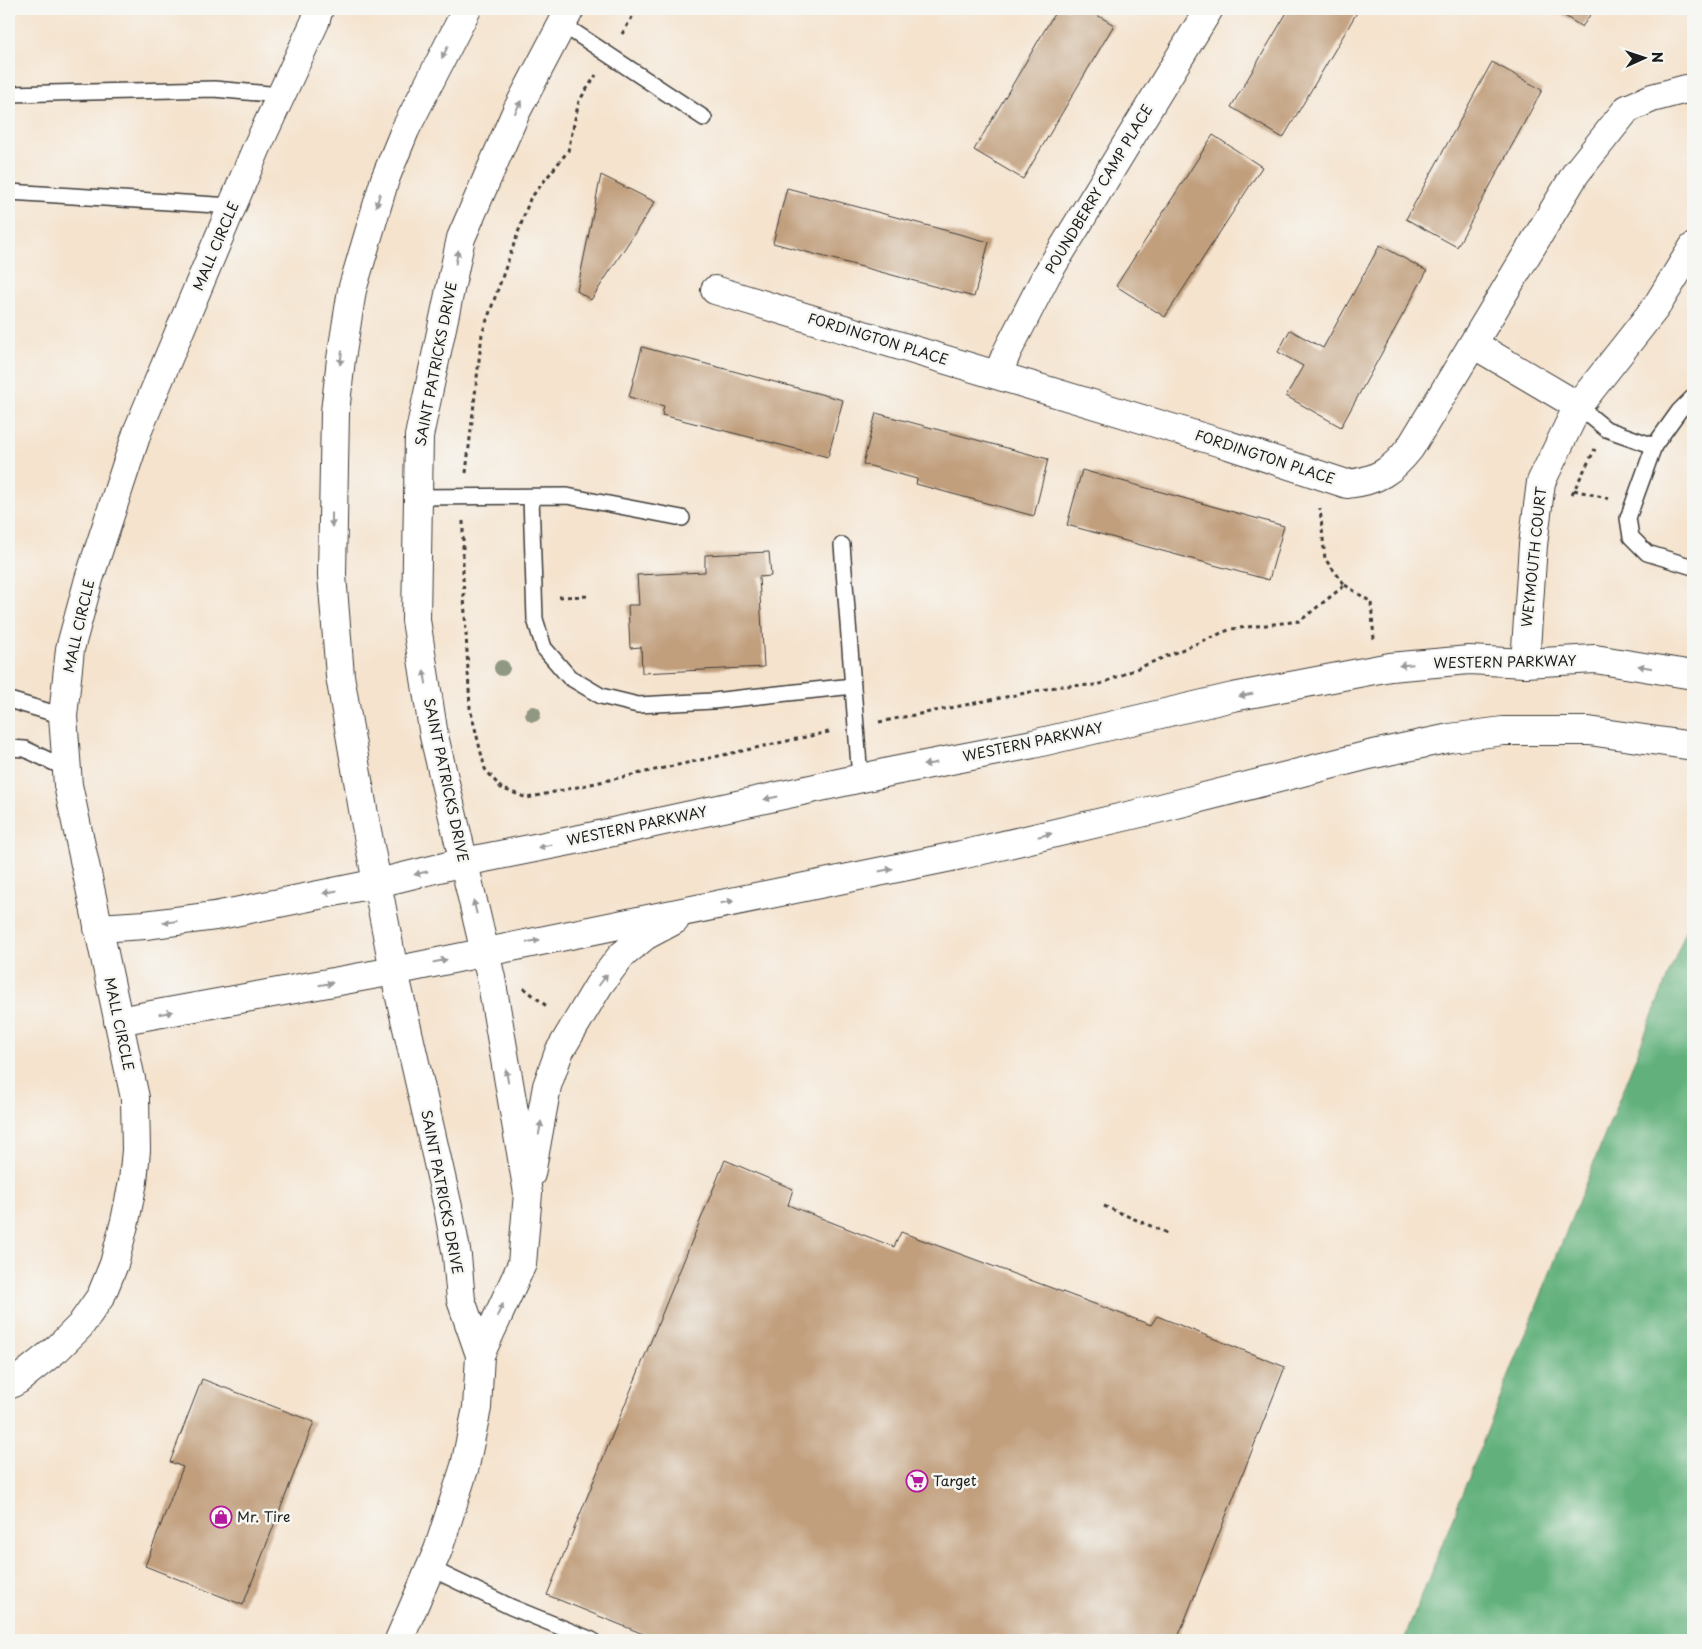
<svg xmlns="http://www.w3.org/2000/svg" width="1702" height="1649" font-family="'Playpen Sans',sans-serif">
  <style>
    .forest { fill: #62b17c; stroke: #3f664c }
    .building { fill: #c19f7d }
    .lines { fill: none; stroke-linecap: round; stroke-linejoin: round }
    .lane-casing { stroke: #3d3a37; stroke-width: 18 }
    .street-casing { stroke: #3d3a37; stroke-width: 30 }
    .secondary-casing { stroke: #3d3a37; stroke-width: 30 }
    .path { stroke: #3d3a37; stroke-width: 3; stroke-dasharray: 4 4; stroke-linecap: butt }
    .lane { stroke: #fff; stroke-width: 15 }
    .street { stroke: #fff; stroke-width: 28 }
    .secondary { stroke: #fff; stroke-width: 28 }
    .tree { fill: #909883 }
    .oneway { fill: #999 }
    .labels { text-anchor: middle; stroke-width: 5; stroke-linejoin: round; paint-order: stroke }
    .street-label { font-size: 14px; fill: #1c1c1c; stroke: #f6f6f2 }
    .poi-label { font-size: 14px; fill: #1c1c1c; stroke: #f6f6f2; text-anchor: start }
  </style>
  <rect width="100%" height="100%" fill="#f6f6f2"/>
  <filter id="ink" filterUnits="userSpaceOnUse"><feTurbulence type="fractalNoise" baseFrequency=".02" numOctaves="2"/><feDisplacementMap in="SourceGraphic" scale="10" xChannelSelector="R" yChannelSelector="G"/><feConvolveMatrix kernelMatrix="1 2 1 2 8 2 1 2 1" color-interpolation-filters="sRGB"/></filter>
  <filter id="wash" filterUnits="userSpaceOnUse"><feTurbulence type="fractalNoise" baseFrequency=".0096" numOctaves="4" result="noise"/><feDisplacementMap in="SourceGraphic" scale="20" xChannelSelector="R" yChannelSelector="G"/><feGaussianBlur stdDeviation="1.12" result="paint"/><feColorMatrix in="noise" values="0 0 0 0 0 0 0 0 0 0 0 0 0 0 0 0 0 1.4 0 .05"/><feComposite in="paint" operator="in"/></filter>
  <g filter="url(#wash)">
    <rect width="100%" height="100%" fill="#f5e3ce"/>
    <!-- forest -->
    <path class="forest" d="M1693 913V1640H1404Z"/>
    <g id="blocks">
      <!-- building -->
      <path class="building" d="M1057 9H1087L1114 25 1023 179 974 150Z
        M1289 9H1359L1283 138 1231 107Z
        M1554 9H1594L1582 27Z
        M1492 62 1542 90 1457 247 1406 219Z
        M1213 135 1262 167 1165 317 1116 286Z
        M601 175 655 202 591 300 577 291Z
        M787 188 989 242 974 297 773 243Z
        M1380 245 1427 271 1341 427 1286 396 1303 366 1278 352 1290 330 1323 348Z
        M642 347 843 400 828 457 662 415 664 406 629 397Z
        M876 413 1048 459 1034 516 916 484 917 479 863 464Z
        M1082 470 1284 526 1269 580 1067 525Z
        M769 552 771 576 759 577 764 667 642 673 641 647 630 648 628 605H639L637 575 705 572V555Z
        M725 1160 793 1189 788 1205 894 1247 901 1232 1151 1325 1157 1316 1285 1367 1177 1640H658L547 1595Z
        M202 1379 314 1422 243 1605 145 1566 183 1467 170 1462Z"/>
    </g>
  </g>
  <g filter="url(#ink)">
    <use href="#blocks" fill-opacity="0" stroke="#3d3a37" stroke-width="1"/>
    <g class="lines">
      <!-- lane casing -->
      <g class="lane-casing">
        <path id="lane" d="M562 24 704 118
          M9 94 214 89 280 95
          M9 192 232 206
          M1693 397 1679 411 1654 446 1628 518 1631 537 1647 553 1693 567
          M1578 406 1606 429 1654 446
          M417 497 567 496 682 518
          M531 497 535 619 544 648 569 677 601 696 638 705 713 701 853 686
          M842 545 860 778
          M9 700 63 716
          M9 748 25 749 67 769
          M430 1568 511 1607 592 1640"/>
      </g>
      <!-- street casing -->
      <g class="street-casing">
        <path id="street" d="M715 290 1228 445 1347 484C1377 481 1392 471 1410 448L1576 173 1627 109 1652 98 1686 89 1693 90
          M1473 344 1578 406
          M998 374 1007 352 1046 276 1209 9
          M1525 663 1533 545 1541 482 1578 406 1656 307 1693 247
          M98 928 145 925 215 916 378 883
          M118 1021 394 971
          M9 1385 18 1380 58 1348 80 1326 101 1296 114 1264 125 1221 133 1182 136 1150 135 1098 68 785 63 716 70 649 89 579 138 430 257 147 315 22 319 9"/>
      </g>
      <!-- secondary casing -->
      <g class="secondary-casing">
        <path id="secondary" d="M467 9 405 130 385 179 352 290 341 359 335 412 332 575 340 676 364 815 394 971 448 1207 457 1256 461 1300 480 1355
          M378 883 464 862 585 838 894 771 1033 744 1233 697 1390 667 1469 660 1525 663 1595 659 1693 675
          M394 971 961 855 1149 811 1369 755 1450 738 1503 731H1589L1693 746
          M531 1174 547 1086 559 1052 599 985 621 956 645 936 675 920
          M399 1640 438 1550 465 1466 477 1408 480 1355 522 1264 528 1193 491 978 434 736 416 620 419 436 461 238 516 112 570 9"/>
      </g>
      <!-- path -->
      <path class="path" d="M622 34 637 9
        M466 473 482 334 530 199 568 151 579 101 596 75
        M1574 490 1610 499
        M1572 494 1595 449
        M463 521V577L470 708 485 769 501 788 527 798 833 731
        M1345 585 1371 602 1374 639
        M559 597 591 596
        M879 722 1061 686 1098 685 1231 629 1300 621 1345 585 1325 559 1320 508
        M524 988 549 1008
        M1104 1206 1167 1233"/>
      <!-- lane -->
      <use href="#lane" class="lane"/>
      <!-- street -->
      <use href="#street" class="street"/>
      <!-- secondary -->
      <use href="#secondary" class="secondary"/>
    </g>
    <!-- trees -->
    <g class="tree">
      <circle cx="502" cy="668" r="8"/>
      <circle cx="533" cy="714" r="8"/>
    </g>
    <!-- one-way arrows -->
    <defs><path id="oneway-solid" d="M-6-.8H1V-3.2L6.5 0L1 3.2V.8H-6Z" transform="scale(1.25)"/></defs>
    <g class="oneway">
      <use href="#oneway-solid" transform="translate(445 52) rotate(117)"/>
      <use href="#oneway-solid" transform="translate(518 107) rotate(-64)"/>
      <use href="#oneway-solid" transform="translate(378 200) rotate(107)"/>
      <use href="#oneway-solid" transform="translate(457 257) rotate(-78)"/>
      <use href="#oneway-solid" transform="translate(341 358) rotate(98)"/>
      <use href="#oneway-solid" transform="translate(332 520) rotate(90)"/>
      <use href="#oneway-solid" transform="translate(1406 665) rotate(175)"/>
      <use href="#oneway-solid" transform="translate(1645 667) rotate(-170)"/>
      <use href="#oneway-solid" transform="translate(425 677) rotate(-99)"/>
      <use href="#oneway-solid" transform="translate(1246 695) rotate(169)"/>
      <use href="#oneway-solid" transform="translate(930 764) rotate(169)"/>
      <use href="#oneway-solid" transform="translate(771 798) rotate(168)"/>
      <use href="#oneway-solid" transform="translate(1045 835) rotate(-13)"/>
      <use href="#oneway-solid" transform="translate(545 846) rotate(169)"/>
      <use href="#oneway-solid" transform="translate(886 870) rotate(-11)"/>
      <use href="#oneway-solid" transform="translate(421 873) rotate(166)"/>
      <use href="#oneway-solid" transform="translate(330 892) rotate(169)"/>
      <use href="#oneway-solid" transform="translate(727 902) rotate(-11)"/>
      <use href="#oneway-solid" transform="translate(475 907) rotate(-104)"/>
      <use href="#oneway-solid" transform="translate(170 922) rotate(173)"/>
      <use href="#oneway-solid" transform="translate(533 941) rotate(-11)"/>
      <use href="#oneway-solid" transform="translate(440 961) rotate(-12)"/>
      <use href="#oneway-solid" transform="translate(603 980) rotate(-53)"/>
      <use href="#oneway-solid" transform="translate(326 984) rotate(-10)"/>
      <use href="#oneway-solid" transform="translate(166 1013) rotate(-10)"/>
      <use href="#oneway-solid" transform="translate(507 1076) rotate(-100)"/>
      <use href="#oneway-solid" transform="translate(540 1128) rotate(-80)"/>
      <use href="#oneway-solid" transform="translate(500 1310) rotate(-65)"/>
    </g>
  </g>
  <!-- icons -->
  <defs>
    <g id="supermarket-ring" transform="scale(1.125)"><circle r="9.5" fill="#f6f6f2" stroke="#b5179e" stroke-width="1.5"/><path d="M-6-5.5h2.5l.6 2H6L4.5 2H-2.5L-4.4-4H-6ZM-1.5 3.2a1.3 1.3 0 1 0 .1 0ZM3 3.2a1.3 1.3 0 1 0 .1 0Z" fill="#b5179e"/></g>
    <g id="shop-ring" transform="scale(1.125)"><circle r="9.5" fill="#f6f6f2" stroke="#b5179e" stroke-width="1.5"/><path d="M-5-2.5h2.3a2.7 3.5 0 0 1 5.4 0H5L5.5 6h-11ZM-1.5-2.5h3a1.5 2.3 0 0 0-3 0Z" fill="#b5179e"/></g>
  </defs>
  <g fill-rule="evenodd">
    <use href="#supermarket-ring" x="917" y="1481"/>
    <use href="#shop-ring" x="221" y="1517"/>
  </g>
  <g class="labels">
    <!-- street labels -->
    <g class="street-label">
      <text transform="translate(1099 189) rotate(-59)" y="5">POUNDBERRY CAMP PLACE</text>
      <text transform="translate(216 246) rotate(-67)" y="5">MALL CIRCLE</text>
      <text transform="translate(878 339) rotate(17)" y="5">FORDINGTON PLACE</text>
      <text transform="translate(436 364) rotate(-79)" y="5">SAINT PATRICKS DRIVE</text>
      <text transform="translate(1265 457) rotate(18)" y="5">FORDINGTON PLACE</text>
      <text transform="translate(1534 557) rotate(-84)" y="5">WEYMOUTH COURT</text>
      <text transform="translate(79 626) rotate(-77)" y="5">MALL CIRCLE</text>
      <text transform="translate(1505 662) rotate(-1)" y="5">WESTERN PARKWAY</text>
      <text transform="translate(1033 742) rotate(-12)" y="5">WESTERN PARKWAY</text>
      <text transform="translate(446 780) rotate(78)" y="5">SAINT PATRICKS DRIVE</text>
      <text transform="translate(637 826) rotate(-12)" y="5">WESTERN PARKWAY</text>
      <text transform="translate(119 1024) rotate(78)" y="5">MALL CIRCLE</text>
      <text transform="translate(442 1192) rotate(79)" y="5">SAINT PATRICKS DRIVE</text>
    </g>
    <!-- poi labels -->
    <g class="poi-label">
      <text x="933" y="1486">Target</text>
      <text x="237" y="1522">Mr. Tire</text>
    </g>
  </g>
  <!-- margin -->
  <rect width="1702" height="1649" fill="none" stroke="#f6f6f2" stroke-width="30"/>
  <!-- north arrow -->
  <g transform="translate(1644 58) rotate(87)" stroke="#f6f6f2" stroke-width="4" paint-order="stroke">
  <path d="M0-4L9 19L0 12L-9 19Z" fill="#1c1c1c"/>
  <text y="-8" font-size="14" font-weight="bold" text-anchor="middle" fill="#1c1c1c">N</text>
  </g>
</svg>
